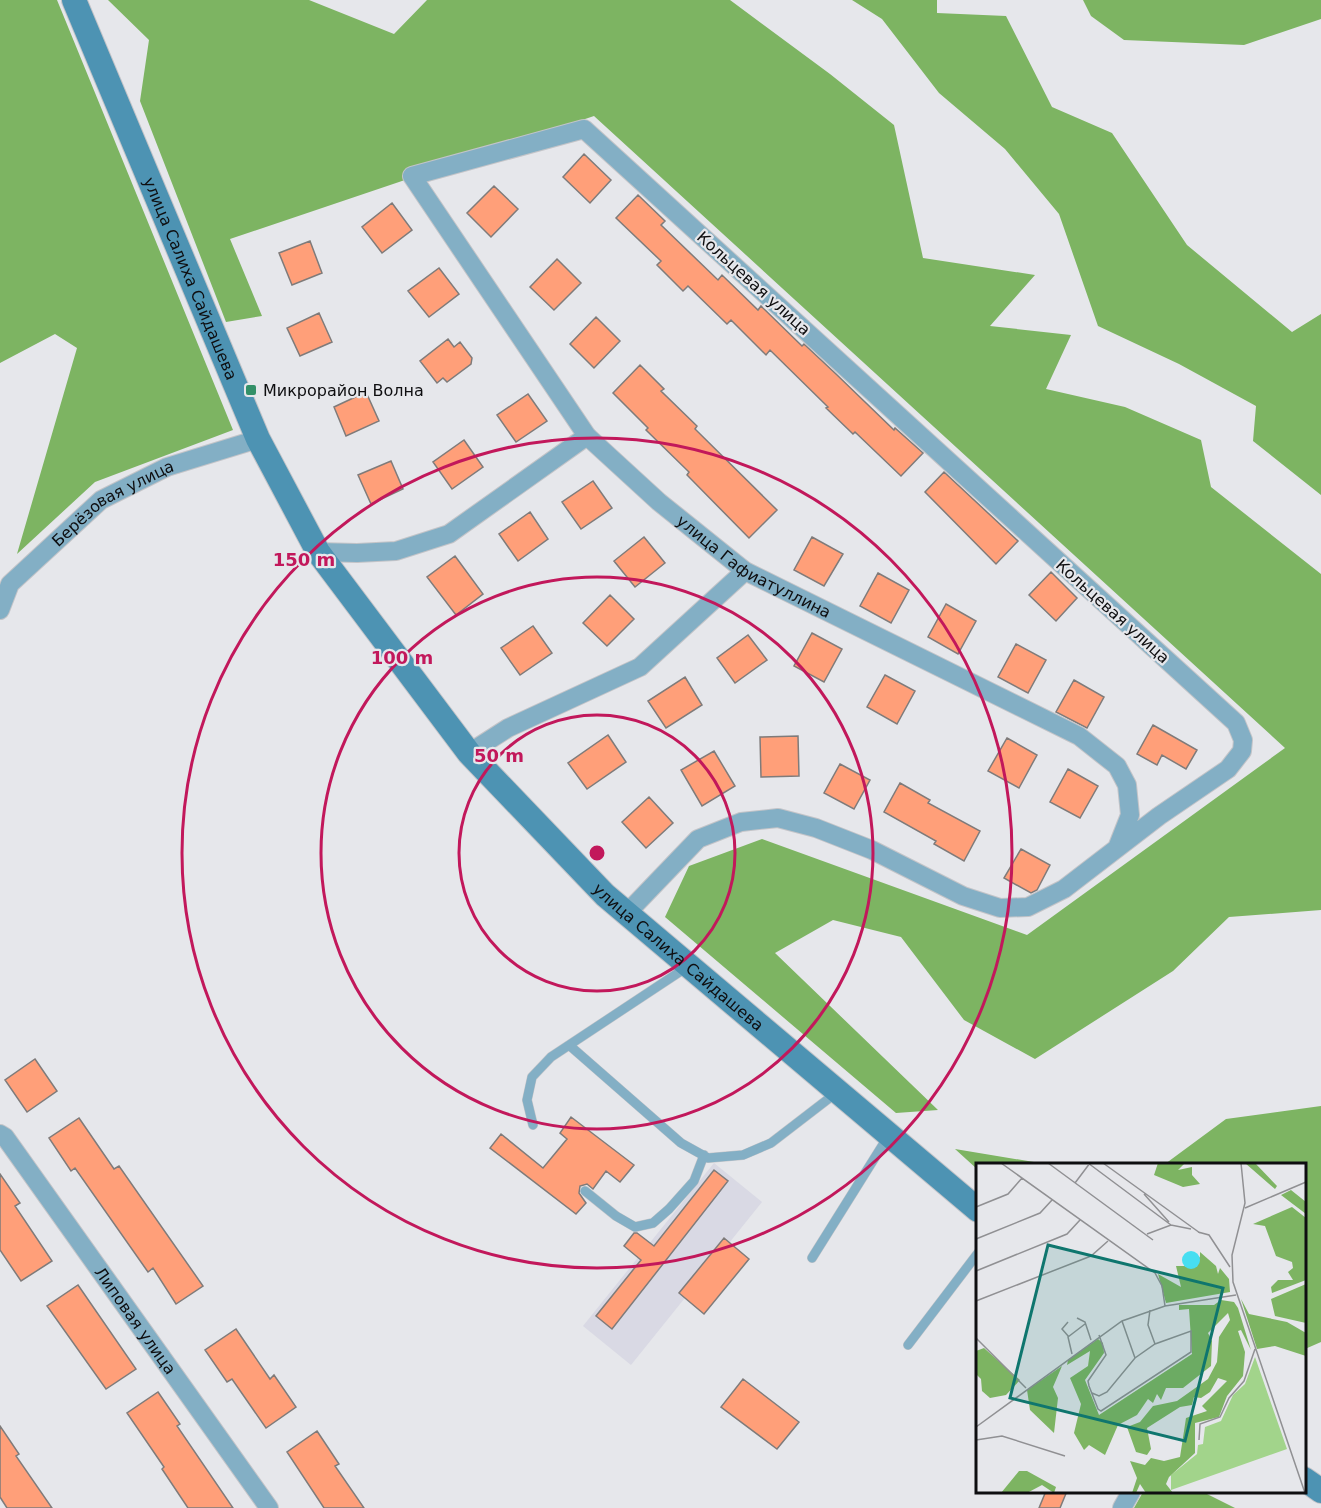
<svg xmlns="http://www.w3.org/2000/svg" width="1321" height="1508" font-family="'DejaVu Sans',sans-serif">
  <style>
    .built { fill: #d9d9e4 }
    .forest { fill: #7db462 }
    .building { fill: #ff9f79; stroke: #7f7b7a; stroke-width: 1.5 }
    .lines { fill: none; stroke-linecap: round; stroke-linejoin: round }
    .lane-casing { stroke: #c3c4c8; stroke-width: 10 }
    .street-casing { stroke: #c3c4c8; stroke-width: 20 }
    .secondary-casing { stroke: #c3c4c8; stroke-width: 26 }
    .lane { stroke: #83afc5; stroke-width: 9 }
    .street { stroke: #83afc5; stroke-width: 18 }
    .secondary { stroke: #4d93b3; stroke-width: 24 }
    .ring { fill: none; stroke: #c2185b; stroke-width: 3 }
    .poi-dot { fill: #339068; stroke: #e6e7eb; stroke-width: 2 }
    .labels { text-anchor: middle; stroke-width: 4.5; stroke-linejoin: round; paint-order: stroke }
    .street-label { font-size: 16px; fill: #0e0e10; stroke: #e6e7eb }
    .poi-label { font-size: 16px; fill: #0e0e10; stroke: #e6e7eb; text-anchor: start }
    .inset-road { fill: none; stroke: #909093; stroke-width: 1.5 }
    .view { fill: #0f766e; fill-opacity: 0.15; stroke: #0f766e; stroke-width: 3 }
    .inset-edge { fill: none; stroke: #0e0e10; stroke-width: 3 }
    .centre { fill: #c2185b; stroke: #e6e7eb; stroke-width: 3 }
    .ring-label { font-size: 18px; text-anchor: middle; font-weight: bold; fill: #c2185b; stroke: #e6e7eb; stroke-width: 4.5; stroke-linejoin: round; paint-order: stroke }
  </style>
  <rect width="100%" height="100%" fill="#e6e7eb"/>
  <!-- built -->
  <path class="built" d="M714 1163 762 1202 631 1365 583 1326Z"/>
  <!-- forest -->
  <path class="forest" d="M0 0H57L233 430 95 482 17 554 77 348 55 334 0 363Z
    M108 0H309L394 34 427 0H730L830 74 894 125 923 258 1035 275 990 326 1071 335 1046 389 1125 407 1201 440 1211 487 1321 574V910L1229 917 1173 971 1035 1059 964 1020 901 937 833 920 775 953 938 1110 896 1113 665 917 689 866 762 839 1027 935 1285 748 594 116 230 239 262 316 226 322 140 101 149 40Z
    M852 0H937V13L1006 16 1052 107 1112 133 1187 245 1292 332 1321 314V495L1253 441 1256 406 1179 364 1098 326 1059 214 1005 149 939 93 882 19Z
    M1083 0H1321V19L1244 45 1124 40 1091 16Z
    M1321 1106V1342L1305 1349 1304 1164H1165L1226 1119Z
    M955 1149 1046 1164H978L977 1169Z
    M1143 1492H1203L1235 1508H1134Z"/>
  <!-- building -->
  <path class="building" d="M584 154 611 180 590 203 563 177Z
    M494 186 518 209 491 237 467 213Z
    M638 195 665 221 661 225 718 280 722 275 758 310 761 306 802 346 804 344 836 374 894 430 895 428 923 453 901 476 855 432 853 434 826 408 828 407 770 350 766 355 731 320 727 324 688 286 683 291 657 265 661 261 616 218Z
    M392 203 412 230 382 253 362 227Z
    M310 241 322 273 292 285 279 253Z
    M557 259 581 283 554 310 530 287Z
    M439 268 459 294 429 317 408 291Z
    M319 313 332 342 300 356 287 328Z
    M596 317 620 341 594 368 570 344Z
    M448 339 454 347 460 342 472 358 471 364 447 382 443 378 437 383 420 361Z
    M640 365 664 389 661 391 697 426 695 429 777 510 749 538 687 475 689 472 646 430 648 428 613 393Z
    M366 392 379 421 346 436 334 407Z
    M528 394 547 421 516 442 497 415Z
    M464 440 483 467 452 489 433 462Z
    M391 461 403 489 371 504 358 475Z
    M944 472 1018 541 996 564 925 492Z
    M593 481 612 508 581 529 562 502Z
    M530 512 548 539 518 561 499 534Z
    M644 537 665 563 635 587 614 561Z
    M812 537 843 554 824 586 794 570Z
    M455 556 483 594 456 615 427 577Z
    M1051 572 1077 598 1056 621 1029 595Z
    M878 573 909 590 891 623 860 606Z
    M610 595 634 619 607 646 583 623Z
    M946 604 976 621 958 654 928 637Z
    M533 626 552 653 520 675 501 648Z
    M812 633 842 649 824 682 794 666Z
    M748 635 767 660 735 683 717 658Z
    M1016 644 1046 660 1028 693 998 677Z
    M885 675 915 691 897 724 867 707Z
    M685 677 702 705 666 728 648 701Z
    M1074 680 1104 697 1087 728 1056 712Z
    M1153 725 1197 750 1186 769 1162 755 1157 765 1137 754Z
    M608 735 626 762 587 789 568 763Z
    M798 736 799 776 761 777 760 737Z
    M1007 738 1037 755 1019 788 988 771Z
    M714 751 735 786 702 806 681 770Z
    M840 764 870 780 854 809 824 793Z
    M1068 769 1098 786 1080 818 1050 802Z
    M900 783 930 800 928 803 980 831 964 861 934 844 936 841 884 812Z
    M649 797 673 823 646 848 622 822Z
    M1021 849 1050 865 1037 890 1031 893 1004 878Z
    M35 1059 57 1091 27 1112 5 1080Z
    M571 1117 634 1165 620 1182 606 1171 593 1189 587 1184 580 1186 579 1193 586 1203 576 1214 490 1148 501 1134 543 1168 567 1139 560 1133Z
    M79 1118 114 1169 119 1166 203 1286 176 1304 153 1268 148 1272 75 1168 71 1171 49 1138Z
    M714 1170 728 1181 612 1329 596 1316 641 1260 624 1246 634 1233H637L654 1246Z
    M0 1174 20 1203 15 1206 52 1261 21 1281 0 1250Z
    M724 1238 749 1259 704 1314 679 1293Z
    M78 1285 136 1369 106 1389 47 1306Z
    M236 1329 270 1379 274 1375 296 1407 266 1428 232 1379 227 1382 205 1350Z
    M743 1379 799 1422 777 1449 721 1407Z
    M158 1392 180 1424 177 1426 233 1508H188L162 1469 164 1467 127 1413Z
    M0 1426 19 1454 16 1456 52 1508H7L0 1497Z
    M317 1431 339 1464 335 1466 364 1508H324L287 1452Z
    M1046 1491H1067L1060 1508H1039Z"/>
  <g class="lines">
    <!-- lane casing -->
    <g class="lane-casing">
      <path id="lane" d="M569 1045 681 1143 708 1158 743 1155 771 1143 836 1093
        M533 1125 527 1100 532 1077 551 1057 687 967
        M585 1191 616 1216 635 1227 653 1223 669 1209 694 1181 704 1155
        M812 1258 889 1135
        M908 1345 978 1253"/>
    </g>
    <!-- street casing -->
    <g class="street-casing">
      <g id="street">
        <path d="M318 552 357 553 396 551 449 534 587 436"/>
        <path id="s1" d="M0 610 10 584 101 500 167 467 258 439"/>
        <path d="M469 753 508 728 640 667 745 571"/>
        <path id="s2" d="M627 913 698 839 741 822 778 818 816 828 872 850 963 896 1000 908 1028 907 1064 889 1159 816 1228 769 1242 751 1243 740 1236 723 584 129 412 176 587 436 659 502 745 571 1079 736 1117 766 1127 785 1130 815 1117 848"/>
        <path id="s3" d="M0 1134 5 1137 269 1508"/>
        <path d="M1122 1508 1131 1492"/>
      </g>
    </g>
    <!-- secondary casing -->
    <g class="secondary-casing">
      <g id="secondary">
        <path id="s4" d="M74 0 258 439 318 552 469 753 605 895 978 1210"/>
        <path d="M1304 1479 1321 1491"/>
      </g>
    </g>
    <!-- lane -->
    <use href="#lane" class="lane"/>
    <!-- street -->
    <use href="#street" class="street"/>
    <!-- secondary -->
    <use href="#secondary" class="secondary"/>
  </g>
  <!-- distance rings -->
  <g class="ring">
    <circle cx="597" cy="853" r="138"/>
    <circle cx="597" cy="853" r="276"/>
    <circle cx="597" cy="853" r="415"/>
  </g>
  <!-- markers -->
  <rect class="poi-dot" x="245" y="384" width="12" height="12" rx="3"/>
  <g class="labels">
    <!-- street labels -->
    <g class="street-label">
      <text dy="6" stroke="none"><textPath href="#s4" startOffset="302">улица Салиха Сайдашева</textPath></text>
      <text transform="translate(754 283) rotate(42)" y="6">Кольцевая улица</text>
      <text dy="6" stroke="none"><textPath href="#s1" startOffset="160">Берёзовая улица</textPath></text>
      <text dy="6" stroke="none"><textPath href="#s2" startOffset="2337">улица Гафиатуллина</textPath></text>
      <text transform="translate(1113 611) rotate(42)" y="6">Кольцевая улица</text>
      <text dy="6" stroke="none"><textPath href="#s4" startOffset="1148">улица Салиха Сайдашева</textPath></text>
      <text dy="6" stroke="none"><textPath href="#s3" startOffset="231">Липовая улица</textPath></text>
    </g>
    <!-- poi labels -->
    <g class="poi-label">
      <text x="263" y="396">Микрорайон Волна</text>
    </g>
  </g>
  <!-- overview -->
  <g transform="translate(976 1163)">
    <rect width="330" height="330" fill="#e6e7eb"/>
    <path d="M279 194 311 286 195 327V312L221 291 222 282 227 281 229 264 245 258 257 232 269 221Z" fill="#a2d48b"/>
    <path d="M182 0H209L202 7 216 4V12L224 21 207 24 178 12ZM269 0H279L301 23 299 26ZM315 27 330 39V51L305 32ZM316 44 330 55V117L296 130 295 124 302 117H317L312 109 317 105 316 99 300 93 289 63 277 61ZM224 89 240 103 242 111 244 105 253 116 254 129 190 140 182 111 205 124 200 103H208L224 94ZM330 121V160L299 153 295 136ZM265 136 273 151 311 159 330 170V193L299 183 281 186ZM245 137 258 139 262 145 275 187 265 167 262 168 269 189 267 213 251 233 243 254 219 260V290L193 314 190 321 197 330H170L164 321 160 330H156L161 315 154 298 169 302 175 295 188 298 204 294 210 255 231 248 226 243 251 218 242 215 234 229 225 235 218 234 216 242 204 244 171 265 175 286 171 292 160 289 151 264 164 259 177 243 201 238 232 216 241 199 243 174 254 157 252 150 232 170 236 178 235 203 207 225H190L185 237 181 231 177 240 172 236 161 252 142 262 129 292 113 282 108 287 98 270 105 241 94 215 112 203 114 188 91 202 92 197 122 176 127 180 128 190 109 217 123 252 216 191 213 146 203 147V142H238ZM8 185 44 217 30 232 14 235 6 228 5 216 0 211V188ZM86 203 77 224 82 235 78 270 54 247 51 227ZM43 308H51L80 324 78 330 66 322 51 330H25Z" fill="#7db462"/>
    <path d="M206 97a9 9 0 1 1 18 0a9 9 0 1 1-18 0Z" fill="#47def1"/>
    <path class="inset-road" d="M25 0 179 110 186 123 189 143M72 0 177 77M112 0 195 62M127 0 224 70M265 0 269 40 256 92 257 119 329 330M99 20 114 0M168 31 193 59M0 44 32 31 46 15M269 45 330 19M222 69 233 72 254 104M171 71 195 62 215 66M0 76 64 50 76 37M0 108 91 71 104 57M0 138 115 93 132 78M174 147 172 162 179 181M101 155 109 159 115 177M146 158 159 195M92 159 86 166 93 174M0 175 50 225M96 191 92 174 109 161M116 230 123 233 131 229 159 195 179 181 215 168V189L125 248 122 246 113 223 112 218 130 192 123 172M0 264 146 158 189 143 260 132M0 277 26 273 89 293M223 277 224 261 244 254 253 235 268 218 279 186"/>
    <path class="view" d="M72 82 247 125 209 278 34 235Z"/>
    <rect width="330" height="330" class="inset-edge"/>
  </g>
  <circle cx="597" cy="853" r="9" class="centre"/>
  <g class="ring-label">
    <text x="304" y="566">150 m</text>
    <text x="402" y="664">100 m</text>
    <text x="499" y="762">50 m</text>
  </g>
</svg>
